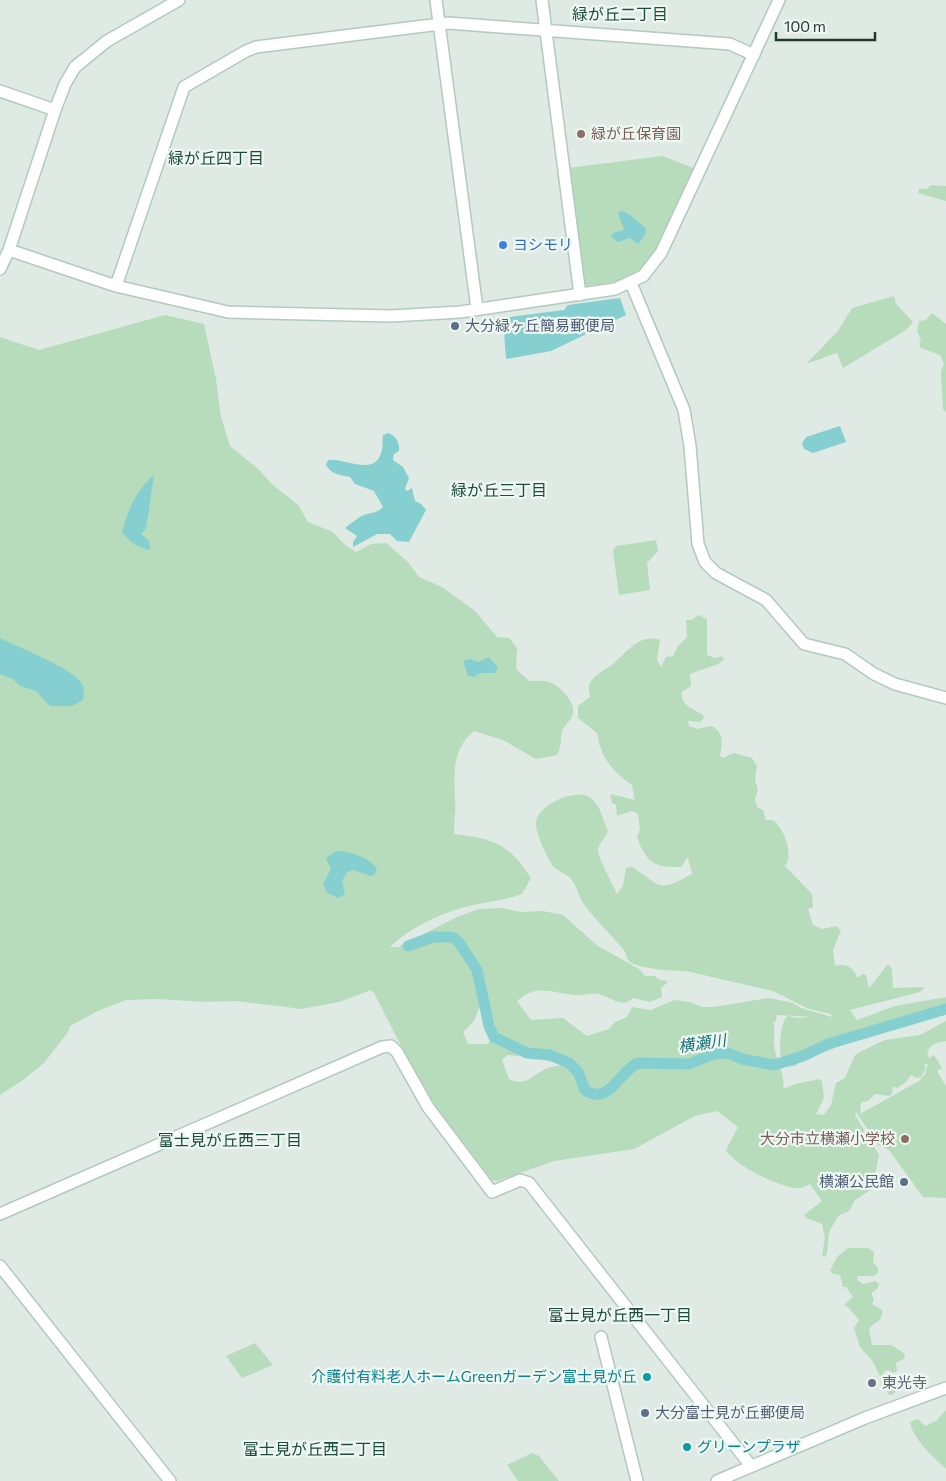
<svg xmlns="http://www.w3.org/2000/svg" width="946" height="1481" font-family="Commissioner,'Noto Sans JP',sans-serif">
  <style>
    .green { fill: #b7dcbc; fill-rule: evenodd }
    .water { fill: #85cfd0 }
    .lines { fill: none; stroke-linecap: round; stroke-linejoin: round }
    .river { stroke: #85cfd0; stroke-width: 11 }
    .secondary-casing { stroke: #b2cabe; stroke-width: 14 }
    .secondary { stroke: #fff; stroke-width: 11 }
    .education-dot { fill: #8d6e63; stroke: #eff7f2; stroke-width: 2 }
    .shop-dot { fill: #3f7fe0; stroke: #eff7f2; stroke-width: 2 }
    .service-dot { fill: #5c6f8a; stroke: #eff7f2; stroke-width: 2 }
    .culture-dot { fill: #0f9aa8; stroke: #eff7f2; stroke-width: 2 }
    .worship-dot { fill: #6b7280; stroke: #eff7f2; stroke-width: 2 }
    .labels { text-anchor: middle; stroke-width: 4.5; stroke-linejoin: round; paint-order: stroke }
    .education-label { font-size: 15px; fill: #785e54; stroke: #eff7f2; text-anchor: start }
    .shop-label { font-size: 15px; fill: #366cbe; stroke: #eff7f2; text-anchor: start }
    .service-label { font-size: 15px; fill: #4e5e75; stroke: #eff7f2; text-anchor: start }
    .culture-label { font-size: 15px; fill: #0d838f; stroke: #eff7f2; text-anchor: end }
    .worship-label { font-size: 15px; fill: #5b616d; stroke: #eff7f2; text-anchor: start }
    .neighbourhood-label { font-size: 16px; fill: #1c4c3a; stroke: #eff7f2 }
    .water-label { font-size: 16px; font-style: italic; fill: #1a7275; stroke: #eff7f2 }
  </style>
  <rect width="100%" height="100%" fill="#deeae3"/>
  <!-- green -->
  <path class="green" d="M663 156 693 168 694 171C681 198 659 255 637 272 622 282 603 284 585 286L568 168Z
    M931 185 946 186V201L918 193 919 189H927Z
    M894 296 896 304 913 322 906 330 843 368 837 353 806 364 838 331 852 308Z
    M932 313 946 324V412L943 409 941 372 944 363 940 355 921 348 919 344 921 339 917 331 919 321 926 320Z
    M165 315 204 324 216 379 221 417 230 446 257 468 273 485 298 505 308 522 333 532 344 544 356 552 371 544 386 543 408 562 419 577 442 587 475 611 497 637 509 638 517 648 516 669 529 681C546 680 555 681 566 695 570 700 574 706 573 713 572 720 566 723 563 729 559 739 563 744 557 755L536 759 503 740 474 731C452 749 454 773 455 799 456 811 454 822 454 834 492 838 510 844 531 878L522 894C503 901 484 902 465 907 439 914 408 929 390 947H398L459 916 479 909 502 908 521 912 543 911 563 915 598 946 639 969 645 976H654L660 980 667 981V983L661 988 662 997 650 1002 633 998C619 1010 611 995 597 994 589 993 581 996 573 995 552 992 535 984 517 1001L531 1020 563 1018 587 1036 609 1029 615 1022 627 1017 632 1007 651 1010 674 1000 690 1002 702 1007H713L769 998 793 1003 801 1008 832 1017 831 1014 809 1009 773 991 686 971C676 972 636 968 630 962 626 959 627 953 623 949 611 934 597 922 585 906 579 898 577 886 571 879 567 874 560 872 555 868 549 863 537 835 536 826 533 806 577 786 591 798 602 807 602 820 608 831 606 837 599 844 598 849 597 857 613 884 617 894L623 886 626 868 632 867C663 887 657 893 692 874L688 857 681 867C654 868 646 862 637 837L640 829 638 814 632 811 617 816 616 805 612 803 610 794 635 800 632 785C612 771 601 758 597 733L578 718V706L590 697C590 693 588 688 589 685 592 676 606 669 613 664 627 653 638 633 660 640L657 660 661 667 666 657 673 656 678 646 687 637 686 620H692L698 615 707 619V655L715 658 722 656 724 659 718 664 690 674 691 686 682 692C680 706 693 708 703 715L704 718 700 722 688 721 689 726 697 729 712 726C725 734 722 742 720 756L723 758 734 753 752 758 757 766 755 780 758 789 755 799 757 807 763 810 766 820H773C784 829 794 853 785 866L812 894 813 907 808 909 813 925 823 929 836 926 841 930 833 950 835 966C845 963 854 967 857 978L863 974 866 975 869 988 888 964 892 969 893 988 925 987 920 992 850 1010 857 1020 895 1006 946 997V1008L877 1028 856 1040 803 1060 795 1066 785 1067C777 1059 779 1022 788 1016L798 1018 812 1017 777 1015 776 1021 773 1022C776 1030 773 1038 774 1046 776 1060 786 1077 783 1089L796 1084 819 1079 822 1081 824 1098 816 1114 824 1115 831 1105 836 1083 845 1078 855 1055 872 1046 885 1040 920 1035 946 1021V1041C937 1043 931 1043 927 1053L929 1058 934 1055 942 1068 937 1071 946 1086V1198L923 1197 889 1150 878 1145 856 1112 855 1115 879 1155 872 1189 855 1200 849 1211 838 1216 829 1232 827 1254 824 1257 822 1256 825 1237 822 1224 806 1218 804 1215 822 1201 810 1184C806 1186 802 1188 798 1188 781 1188 735 1166 726 1150L738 1127 717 1111 695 1116 634 1149 554 1161 497 1181 492 1180 424 1091 374 993 371 990 339 1002 302 1009 236 1001 204 1002 158 999 126 1000 98 1011 70 1026 68 1032 44 1063 23 1080 0 1095V337L39 350ZM480 1005 490 1007 497 1033 513 1044 538 1051 532 1056 535 1058 562 1064C557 1067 551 1066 546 1069 531 1076 526 1087 509 1079L502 1060 508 1055 517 1056 529 1048 506 1047 498 1037 492 1035 488 1044H468L463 1032 474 1021ZM928 1063 925 1074 919 1081 860 1114 861 1102 868 1101 875 1094 889 1096 892 1094 893 1086 897 1088 906 1082 911 1075 916 1078 921 1077 926 1068 924 1065Z
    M656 540 658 551 647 563 650 590 619 595 613 551 616 546Z
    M848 1248H868L874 1252 873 1262 878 1268V1273L874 1276H858L857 1280 863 1284 876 1281 879 1285 876 1290 871 1293 874 1299 872 1304 882 1310C883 1322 874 1322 869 1329L872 1345H891L904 1353 905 1358 896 1363 897 1371 893 1373 888 1370 883 1372 885 1383 892 1384 896 1391 893 1394 889 1395 873 1362 860 1347 854 1328 859 1320 848 1307 844 1305 853 1297 846 1287H843L840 1275 833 1274 830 1270 838 1256Z
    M255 1343 273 1365 242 1378 226 1356Z
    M946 1410V1469C932 1455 914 1441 910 1422L918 1419 925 1426 936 1421Z
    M532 1453 539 1456 559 1481H518L507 1465Z"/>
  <!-- water -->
  <path class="water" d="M621 211C629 212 638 223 646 228L645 235 638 244 630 238 618 242 611 237 613 233 624 230 618 213Z
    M620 298 626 315 551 351 506 359 503 318 564 310 568 305Z
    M840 426 846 442 813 453 804 449 802 443 806 437Z
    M388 433C396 436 400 442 399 451L394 454 393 460 403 467 409 478 405 489 407 491 412 488 415 501 421 504 426 510 409 542 397 541 390 534H377L353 547V542L357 536 345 528C352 523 359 516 367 514 374 512 377 513 383 507L374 491 355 484 350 477C340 475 331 474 326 465L328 460C346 458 376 478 382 450 383 446 382 440 383 435Z
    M154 475 146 528 141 534 149 541 150 550C138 548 130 542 122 532 128 510 136 490 154 475Z
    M0 638C20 648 67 666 80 681 85 687 84 693 83 700L72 706H50L36 691 20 686 13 679 0 674Z
    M489 657 498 668 495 673H480L474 677 468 676 463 661 470 659 478 662Z
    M336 851C348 851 373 858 377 870L374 875 371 876 353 870 347 872 342 881 345 894 338 898 327 893 323 884 331 869 326 858Z"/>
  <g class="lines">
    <!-- river -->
    <path class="river" d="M408 946 433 937H452L458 941 477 970 489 1026 494 1037 527 1053 550 1055 569 1063 578 1072 585 1090C609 1107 620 1070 638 1063L689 1064 714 1054 728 1053 742 1059 774 1065 803 1056 828 1044 946 1009"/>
    <!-- secondary casing -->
    <g class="secondary-casing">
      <path id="secondary" d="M436 0 477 309
        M542 0 580 295
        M0 91 55 110
        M9 250 116 286 228 312 391 316 460 312 615 289 643 276 661 253 779 0
        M0 269 9 250 55 110 65 84 75 67 107 41 179 0
        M631 283 684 410 690 446 698 544 705 562 716 573 766 600 804 644 845 654 874 674 895 684 946 698
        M116 286 184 87 246 51 256 47 448 23 730 44 754 55
        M0 1214 382 1047 391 1046 397 1052 428 1107 492 1192 520 1180 529 1183 751 1466
        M0 1266 170 1481
        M601 1337 637 1481
        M717 1481 865 1418 946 1388"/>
    </g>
    <!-- secondary -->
    <use href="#secondary" class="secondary"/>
  </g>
  <!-- markers -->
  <g class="education-dot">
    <circle cx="581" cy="134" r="5"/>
    <circle cx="905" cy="1139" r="5"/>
  </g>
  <circle class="shop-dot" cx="503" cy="245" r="5"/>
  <g class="service-dot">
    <circle cx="455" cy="326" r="5"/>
    <circle cx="904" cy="1182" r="5"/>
    <circle cx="645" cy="1413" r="5"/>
  </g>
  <g class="culture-dot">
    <circle cx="647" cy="1377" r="5"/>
    <circle cx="687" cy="1447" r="5"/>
  </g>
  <circle class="worship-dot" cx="872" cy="1383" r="5"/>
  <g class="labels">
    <!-- education labels -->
    <g class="education-label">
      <text x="591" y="139">緑が丘保育園</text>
      <text x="895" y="1144" text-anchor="end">大分市立横瀬小学校</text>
    </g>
    <!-- shop labels -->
    <g class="shop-label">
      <text x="513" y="250">ヨシモリ</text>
    </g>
    <!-- service labels -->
    <g class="service-label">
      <text x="465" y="331">大分緑ヶ丘簡易郵便局</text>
      <text x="894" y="1187" text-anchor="end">横瀬公民館</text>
      <text x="655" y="1418">大分富士見が丘郵便局</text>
    </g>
    <!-- culture labels -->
    <g class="culture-label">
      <text x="637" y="1382">介護付有料老人ホームGreenガーデン富士見が丘</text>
      <text x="697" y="1452" text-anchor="start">グリーンプラザ</text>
    </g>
    <!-- worship labels -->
    <g class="worship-label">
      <text x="882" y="1388">東光寺</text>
    </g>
    <!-- neighbourhood labels -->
    <g class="neighbourhood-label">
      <text x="620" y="20">緑が丘二丁目</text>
      <text x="216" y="164">緑が丘四丁目</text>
      <text x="499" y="496">緑が丘三丁目</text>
      <text x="230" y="1146">富士見が丘西三丁目</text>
      <text x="620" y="1321">富士見が丘西一丁目</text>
      <text x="315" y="1455">富士見が丘西二丁目</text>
    </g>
    <!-- water labels -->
    <g class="water-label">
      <text transform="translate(702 1043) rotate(-8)" y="6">横瀬川</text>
    </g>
  </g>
  <!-- scale -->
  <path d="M776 32v8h99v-8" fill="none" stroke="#203a2f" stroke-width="2.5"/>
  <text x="784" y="32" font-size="15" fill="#203a2f" stroke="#eff7f2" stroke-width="4" paint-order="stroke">100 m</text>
</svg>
